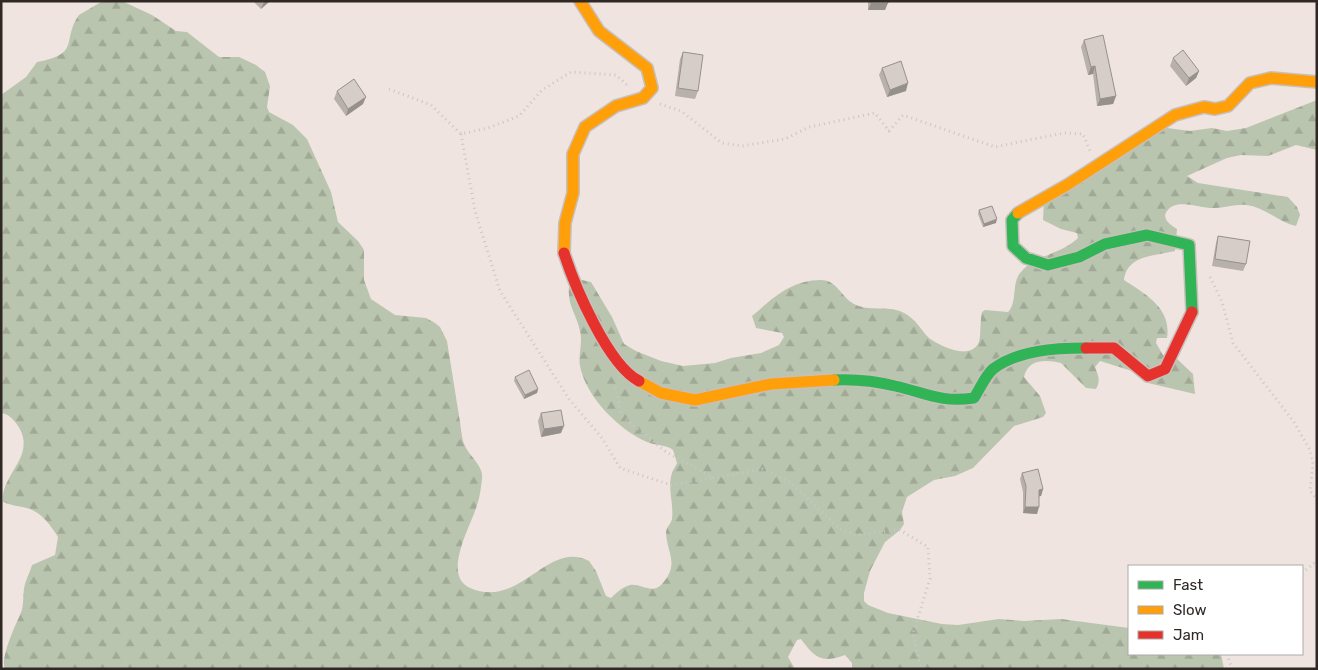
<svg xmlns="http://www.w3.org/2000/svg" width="1318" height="670" font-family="Rubik,sans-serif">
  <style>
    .forest { fill: url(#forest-firs) }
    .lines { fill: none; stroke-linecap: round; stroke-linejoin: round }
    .fast-casing { stroke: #c8bfbb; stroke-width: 14 }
    .slow-casing { stroke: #c8bfbb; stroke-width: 14 }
    .jam-casing { stroke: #c8bfbb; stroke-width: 14 }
    .path { stroke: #cac6c4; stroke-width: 3; stroke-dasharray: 1 4; stroke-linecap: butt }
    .fast { stroke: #30b455; stroke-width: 11 }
    .slow { stroke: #ff9f0a; stroke-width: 11 }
    .jam { stroke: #e5322d; stroke-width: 11 }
    .wall { fill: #b8b0ad }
    .shaded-wall { fill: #96908d }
    .building { fill: #d6cdc9; stroke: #96908d }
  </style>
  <defs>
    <pattern id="forest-firs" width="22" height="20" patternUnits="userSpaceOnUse" patternTransform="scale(1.25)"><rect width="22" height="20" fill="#bac5af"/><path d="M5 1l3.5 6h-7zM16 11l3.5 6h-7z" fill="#a0a996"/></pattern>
  </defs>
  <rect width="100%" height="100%" fill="#f0e4e0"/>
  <!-- forest -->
  <path class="forest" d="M122 1 152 15 176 31 187 32 219 57H239L256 65 265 72 270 86 267 107 269 112 293 125 307 139 331 192 338 222 358 241 364 250V280L371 299 395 315 426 318 435 323 440 327 447 341C451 366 455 391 459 416 461 425 461 438 465 446 470 457 484 466 482 479 481 487 480 497 477 505 472 524 441 575 470 588 521 610 547 539 589 561L596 571 606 596 611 598C616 593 622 587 630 585 641 583 652 595 662 584 680 564 667 553 666 533 666 527 671 524 672 519 674 504 667 487 672 473 673 469 676 466 677 463L673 450C665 444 656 446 647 442 619 430 586 397 580 366 578 355 583 342 580 331 577 315 567 305 569 287L582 280 591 282 612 317 624 344 636 351 661 361 683 366 715 363 731 358 761 353 779 345 784 337 782 333 756 328 752 316C773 298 791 280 821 280 837 280 841 297 854 304 868 312 887 305 902 312 919 320 922 334 932 340 944 348 971 360 979 342 981 335 980 320 982 312L985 310 1008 312C1018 302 1011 282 1021 272 1035 255 1062 254 1078 238L1077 233 1061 229 1043 220 1044 200 1167 128 1190 131 1212 128 1227 131 1246 128 1317 100V150L1296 145 1268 156 1241 155 1227 158 1187 176 1198 183 1288 197 1297 207 1300 215 1296 226C1278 222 1265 207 1246 205 1236 204 1225 208 1215 208 1201 209 1177 197 1167 211 1161 219 1171 225 1177 229L1175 251C1154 256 1127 255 1124 280 1145 294 1172 308 1167 338H1157L1156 343 1163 355 1175 357 1193 374 1195 394 1148 383 1132 371 1100 361 1095 367C1098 375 1101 381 1096 389L1086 388 1061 363C1047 360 1028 358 1024 377L1040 396 1046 413 1043 417 1014 426 973 468 955 476 934 480 907 497 902 512 904 524 900 530 885 542 870 571 864 593V601L868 605 888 613 942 624 958 625 999 619 1024 621 1061 619 1129 628V654H1221L1224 669H852V663L845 655C822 664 815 658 801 639L797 640 788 657 795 669H5C0 658 15 626 20 615 25 605 22 594 25 584 27 577 30 572 32 565L55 555 58 537C51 526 43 514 30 509 21 506 12 506 3 502 0 473 40 455 16 423 12 418 8 414 1 413V95L26 77 37 62C82 54 61 40 79 15L101 2Z"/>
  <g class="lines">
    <!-- fast casing -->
    <g class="fast-casing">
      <path id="fast" d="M1018 213 1012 220 1013 246 1026 258 1048 265 1079 257 1105 244 1147 235 1189 245 1192 312
        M834 380C855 379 875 381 895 386 926 393 941 403 974 398 980 389 985 376 993 369 1018 350 1056 348 1086 348"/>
    </g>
    <!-- slow casing -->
    <g class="slow-casing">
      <path id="slow" d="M1018 213 1067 185 1175 115 1204 107 1215 109 1228 106 1250 83 1271 78 1317 82
        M564 253 565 223 573 193V154L585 127 616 106 643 98 652 88 647 68 599 31 580 1
        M639 381 661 393 695 400 771 384 834 380"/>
    </g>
    <!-- jam casing -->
    <g class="jam-casing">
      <path id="jam" d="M564 253C575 287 608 365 639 381
        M1086 348H1114L1148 376 1165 369 1192 312"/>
    </g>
    <!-- path -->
    <path class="path" d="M389 89 431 105 461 134 488 128 519 116 542 90 571 72 616 75 627 85
      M660 104 681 111 722 143 742 146 785 139 809 127 875 113 889 131 903 115 995 147 1064 133 1083 134 1090 151
      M461 134 475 211 500 291 569 399 602 438 620 468 671 485 714 478
      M1210 277 1222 302 1233 343 1294 422 1310 450 1313 464 1310 491 1317 499
      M615 387 622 416 666 452 714 478 762 469 790 482 840 529 856 535 900 530 928 547 930 579 913 633 921 669
      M1302 573 1317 561
      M1227 654 1232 669"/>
    <!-- fast -->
    <use href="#fast" class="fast"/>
    <!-- slow -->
    <use href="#slow" class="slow"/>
    <!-- jam -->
    <use href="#jam" class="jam"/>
  </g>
  <!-- wall -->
  <path class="wall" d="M253 1H270L261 9Z
    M868 1H888L885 10H868Z
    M1084 40 1116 96 1113 104 1097 106 1093 74 1088 75 1081 47Z
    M683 52 698 91 695 99 675 96 680 59Z
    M1173 58 1199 71 1196 78 1186 86 1170 66Z
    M882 68 906 91 887 97 879 75Z
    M337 91 363 104 346 116 334 99Z
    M979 210 996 223 983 227 978 214Z
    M1218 236 1246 264 1243 271 1212 266 1216 243Z
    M515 377 538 389 537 393 524 399 514 381Z
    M541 413 561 433 541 437 538 421Z
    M1022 473 1043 489 1041 496H1039L1037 514 1023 513V492L1020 479Z"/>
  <!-- shaded-wall -->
  <path class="shaded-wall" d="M264 1H270L261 9 264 2Z
    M871 3H888L885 10H868Z
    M1095 66 1093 74 1088 75 1091 67Z
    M1199 71 1196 78 1186 86 1189 78Z
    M908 83 906 91 887 97 890 90Z
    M1116 96 1113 104 1097 106 1100 99Z
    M366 97 363 104 346 116 348 109Z
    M997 219 996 223 983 227 984 224Z
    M538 389 537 393 524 399 525 395Z
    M564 426 561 433 541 437 544 429Z
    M1043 489 1041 496 1037 497 1039 490Z
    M1025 507H1039L1037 514 1023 513Z"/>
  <!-- building -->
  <path class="building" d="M871 1H888V3H871Z
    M1103 35 1116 96 1100 99 1095 66 1091 67 1084 40Z
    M1183 50 1199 71 1189 78 1173 58Z
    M683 52 703 55 698 91 678 88Z
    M901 61 908 83 890 90 882 68Z
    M354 79 366 97 348 109 337 91Z
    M992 206 997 219 984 224 979 210Z
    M1218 236 1250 241 1246 264 1215 259Z
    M529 370 538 389 525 395 515 377Z
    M561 410 564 426 544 429 541 413Z
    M1038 469 1043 489 1039 490V507H1025L1026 486 1022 473Z"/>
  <!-- border -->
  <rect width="1318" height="670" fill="none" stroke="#302825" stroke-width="5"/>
  <!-- legend -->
  <rect x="1128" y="565" width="175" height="90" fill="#ffffff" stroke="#aca9a8"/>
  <rect x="1138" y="581" width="25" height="8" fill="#30b455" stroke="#aca9a8"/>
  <text x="1173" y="590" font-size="15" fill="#302825">Fast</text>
  <rect x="1138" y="606" width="25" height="8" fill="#ff9f0a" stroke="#aca9a8"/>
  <text x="1173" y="615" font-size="15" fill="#302825">Slow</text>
  <rect x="1138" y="631" width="25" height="8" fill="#e5322d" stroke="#aca9a8"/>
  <text x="1173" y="640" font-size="15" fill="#302825">Jam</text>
</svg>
